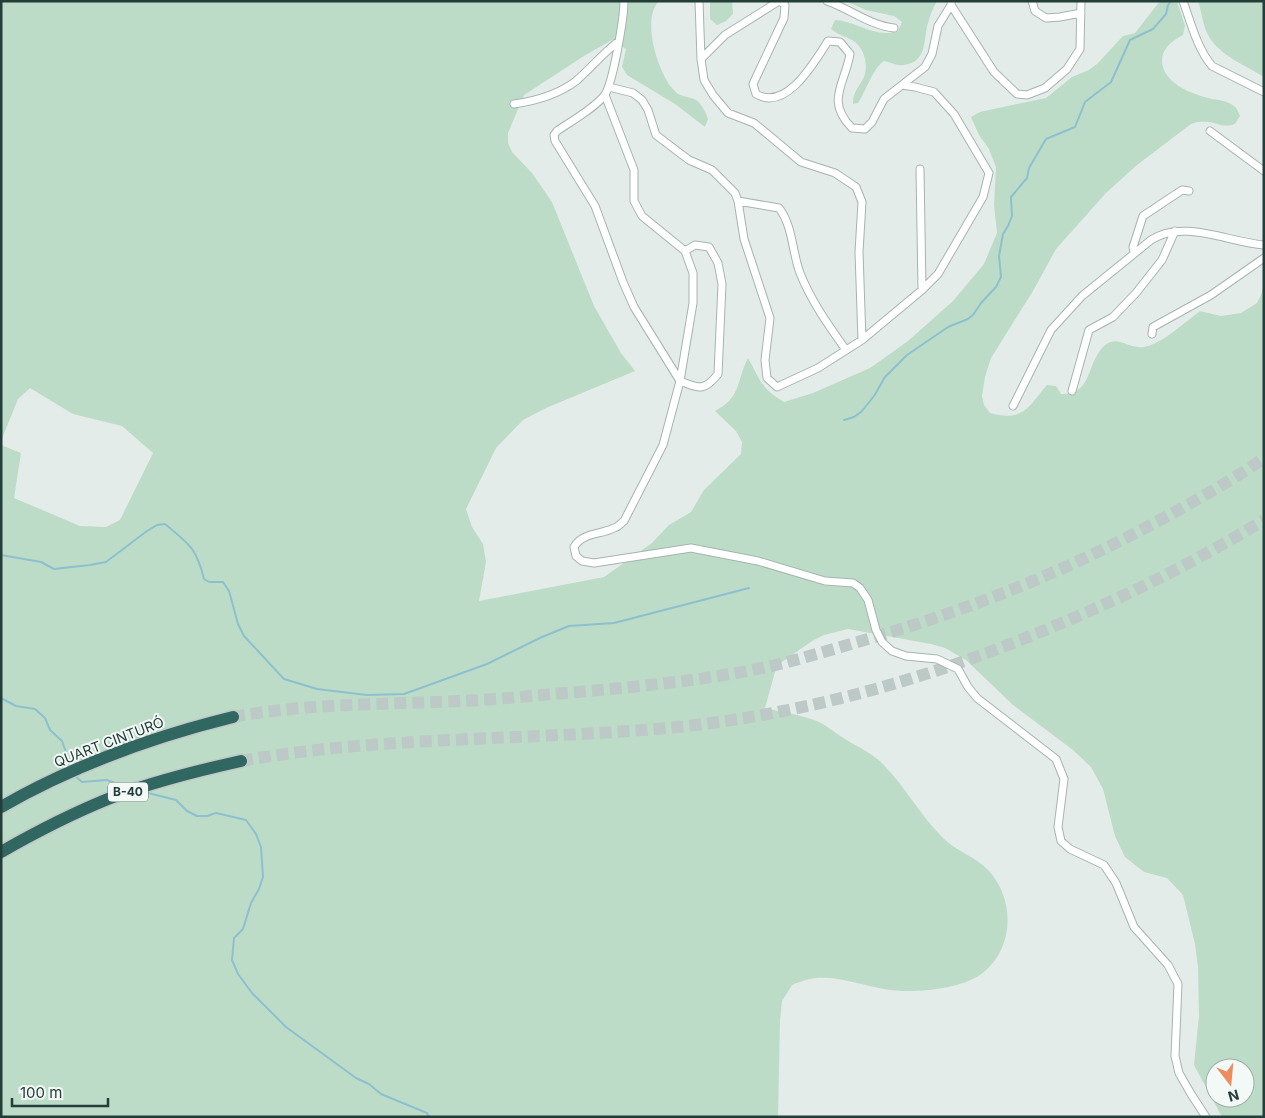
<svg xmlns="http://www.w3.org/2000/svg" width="1265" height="1118" font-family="Inter,sans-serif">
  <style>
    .green { fill: #bddcc8; fill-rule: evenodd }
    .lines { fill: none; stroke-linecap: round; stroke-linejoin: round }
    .stream { stroke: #8dc0cf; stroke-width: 2 }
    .motorway-tunnel { stroke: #bdc9c6; stroke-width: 12; stroke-dasharray: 12 6; stroke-linecap: butt }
    .minor-casing { stroke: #a6b4b0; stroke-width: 9 }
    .motorway-casing { stroke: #c1c9c7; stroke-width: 15 }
    .minor { stroke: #fff; stroke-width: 7 }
    .motorway { stroke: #306861; stroke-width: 12 }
    .labels { text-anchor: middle; stroke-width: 4; stroke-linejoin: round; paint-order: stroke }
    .shield { fill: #f3f9f6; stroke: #617571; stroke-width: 1 }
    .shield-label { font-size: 12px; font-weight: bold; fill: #233d38 }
    .street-label { font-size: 14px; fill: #233d38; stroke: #f3f9f6 }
  </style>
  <rect width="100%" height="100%" fill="#e3ece9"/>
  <!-- green -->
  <path class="green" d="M1 1H659C641 19 658 72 672 88 685 105 697 87 708 119L705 127 675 104 627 75 622 67 626 49 612 40 584 56 524 95 508 133V143L512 152 532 173 552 202 594 306 621 353 635 371 546 408 523 420 496 448 466 509 472 527 483 544 486 562 479 601 604 577 652 543 669 525 691 512 704 490 741 454 742 442 736 431 715 411C742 397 736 381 748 358 760 379 760 388 784 402L813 393 870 368 880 361 908 341 953 301 984 264 997 233 994 205 996 167 989 149 979 135 971 117 980 112 998 108 1046 98 1072 77 1089 70 1097 64 1123 36 1135 33 1160 1H1177L1185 26 1183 35C1172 41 1162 48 1162 61 1163 83 1190 93 1208 98 1216 100 1226 100 1234 106 1237 108 1238 112 1240 116L1235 124C1217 130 1213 116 1191 124L1137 165 1106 193 1056 249 1033 291 991 358 985 377 982 396 984 405 990 413C1024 422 1028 407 1047 385L1056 386 1061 394C1093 395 1086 363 1104 346 1119 333 1129 352 1148 346 1165 341 1185 322 1200 311L1221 316 1241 313 1257 303 1261 295 1264 285V1117H1222L1194 1065 1199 1016 1198 967 1195 944 1183 895 1167 878 1144 872 1125 857 1115 836 1103 789 1091 767 1073 750 1013 705 966 660 945 648 931 644 848 629 824 635 812 641 782 662 775 672 765 708C782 712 801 715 817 721 826 725 834 732 842 737 854 745 870 752 881 762 904 785 920 815 943 838 956 851 976 857 989 871 1016 901 1014 951 980 975 957 990 911 994 884 989 861 985 833 974 810 979 804 980 797 983 792 985L782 1001 780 1021 778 1117H2L1 445 21 453 14 498 80 526 106 527 120 520 153 453 122 426 73 414 30 388 18 399 1 441ZM1215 1068H1245V1098H1215Z
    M710 1H732L733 14 726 21 717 25 710 19Z
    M845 1H937C933 8 930 15 928 23 923 39 928 63 903 65 896 66 891 62 884 61 873 68 866 91 858 103L853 104C853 92 858 88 863 79 869 67 865 50 855 42 847 36 839 36 831 29L835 20C857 21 875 39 898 31L902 22 894 16 866 10Z
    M1198 1H1264V77C1242 63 1214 54 1205 28 1202 19 1201 10 1198 1Z"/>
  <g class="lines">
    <!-- stream -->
    <path class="stream" d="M844 420 854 417 862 411 874 396 885 377 907 355 948 327 968 319 973 315 981 303 996 287 1001 277 999 256 1003 234 1008 226 1012 216 1011 197 1027 178 1029 168 1046 139 1075 127 1085 102 1111 82 1130 40 1153 29 1166 14 1168 5 1171 1
      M1 555 41 562 54 569 90 565 106 562 147 531 157 525 165 524C189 544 196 547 204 579L209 582H223L229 591 238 624 244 636 284 679 317 689 367 695 404 694 487 664 542 637 569 626 614 623 749 588
      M1 698 16 706 35 709 45 718 50 730 62 741 71 766
      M74 775 82 782 107 780 125 787
      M144 792 176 800 187 811 197 816H207L216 813 246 820 256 834 261 847 263 877 259 889 251 903 243 929 234 938 232 960 238 974 252 993 286 1027 356 1078 369 1084 381 1094 427 1113 429 1117"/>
    <!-- motorway-tunnel -->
    <path class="motorway-tunnel" d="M233 717C325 700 416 706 508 698 595 690 682 685 767 667 798 660 830 650 861 641 970 610 1072 569 1171 514 1202 497 1234 479 1264 458
      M241 761C385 735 533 741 678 727 812 713 941 675 1064 622 1133 593 1200 559 1264 520"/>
    <!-- minor casing -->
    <g class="minor-casing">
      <path id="minor" d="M624 1C624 17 613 85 604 96 592 110 573 120 557 131L554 135 555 141 595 206 623 282 634 307 680 381
        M699 1 701 59 704 80 713 95 728 113 754 123 801 162 835 173 856 187 862 202 859 252 862 340
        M780 1 785 5 784 18 753 84 756 94C786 112 814 63 828 41L840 42 850 54C845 84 825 101 852 128L865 129 872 122 884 99 925 67 932 54 938 26 951 5
        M827 1C850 9 869 25 894 28
        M1032 1 1035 11 1046 18 1060 17 1081 13
        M1183 1C1191 23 1197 48 1212 66L1264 92
        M951 2V5L994 72 1017 94 1027 95 1045 88 1067 69 1080 49 1081 1
        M701 59 725 35 779 1
        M609 87 633 93 642 100 648 110 656 135 689 160 712 170 735 193 738 201 744 239 770 318 765 360 767 378 777 387 818 368 862 340 922 290 938 274 983 197 989 173 954 114 934 92 915 87 902 85
        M605 95 634 170V201L642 216 685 251 693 273V303L680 381 663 445 624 521C621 523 618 527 614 528 600 535 583 532 574 547L576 556 582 561 594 563 691 548 758 561 825 581 853 583 860 588 868 600 876 630 882 642 892 651 906 656 937 659 958 669 968 687 977 698 1056 759 1064 779 1058 827 1061 841 1070 849 1104 865 1116 883 1134 927 1168 965 1178 984 1175 1056 1179 1073 1191 1094 1206 1117
        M514 104C535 101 559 94 576 81 591 68 603 53 619 41
        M1210 131 1264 171
        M920 169 922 290
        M738 201 779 208C793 226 792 252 800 273 811 301 829 326 846 350
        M1134 252 1133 247 1143 216 1182 190 1189 191
        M1152 334 1153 327 1211 295 1264 258
        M680 381C699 388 704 392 718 374L722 284 718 263 709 247 695 245 685 251
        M1072 391 1089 330 1113 317 1136 293 1162 260 1175 231
        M1013 406 1051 330 1082 296 1151 240C1183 219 1228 242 1264 245"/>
    </g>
    <!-- motorway casing -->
    <g class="motorway-casing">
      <path id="motorway" d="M1 807C74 765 152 737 233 717
        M1 852C36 832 71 814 108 799 151 782 196 771 241 761"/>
    </g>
    <!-- minor -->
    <use href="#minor" class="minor"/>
    <!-- motorway -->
    <use href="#motorway" class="motorway"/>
  </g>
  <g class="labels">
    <!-- shield labels -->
    <rect class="shield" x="108" y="782.5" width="40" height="19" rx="4"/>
    <g class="shield-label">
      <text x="128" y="796">B-40</text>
    </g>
    <!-- street labels -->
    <g class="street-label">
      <text transform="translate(109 742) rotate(-21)" y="5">QUART CINTURÓ</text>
    </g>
  </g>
  <!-- border -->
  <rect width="1265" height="1118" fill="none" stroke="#233d38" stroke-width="5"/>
  <!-- north arrow -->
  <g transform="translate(1230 1083) rotate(164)"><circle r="24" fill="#f3f9f6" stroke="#a0aeaa"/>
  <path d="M0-4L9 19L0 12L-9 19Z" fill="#ec8d61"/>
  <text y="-8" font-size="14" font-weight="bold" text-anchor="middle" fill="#233d38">N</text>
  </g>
  <!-- scale -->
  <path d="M12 1098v8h96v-8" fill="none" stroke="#233d38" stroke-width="2.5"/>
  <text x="20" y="1098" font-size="15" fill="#233d38" stroke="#f3f9f6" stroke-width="4" paint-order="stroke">100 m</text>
</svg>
